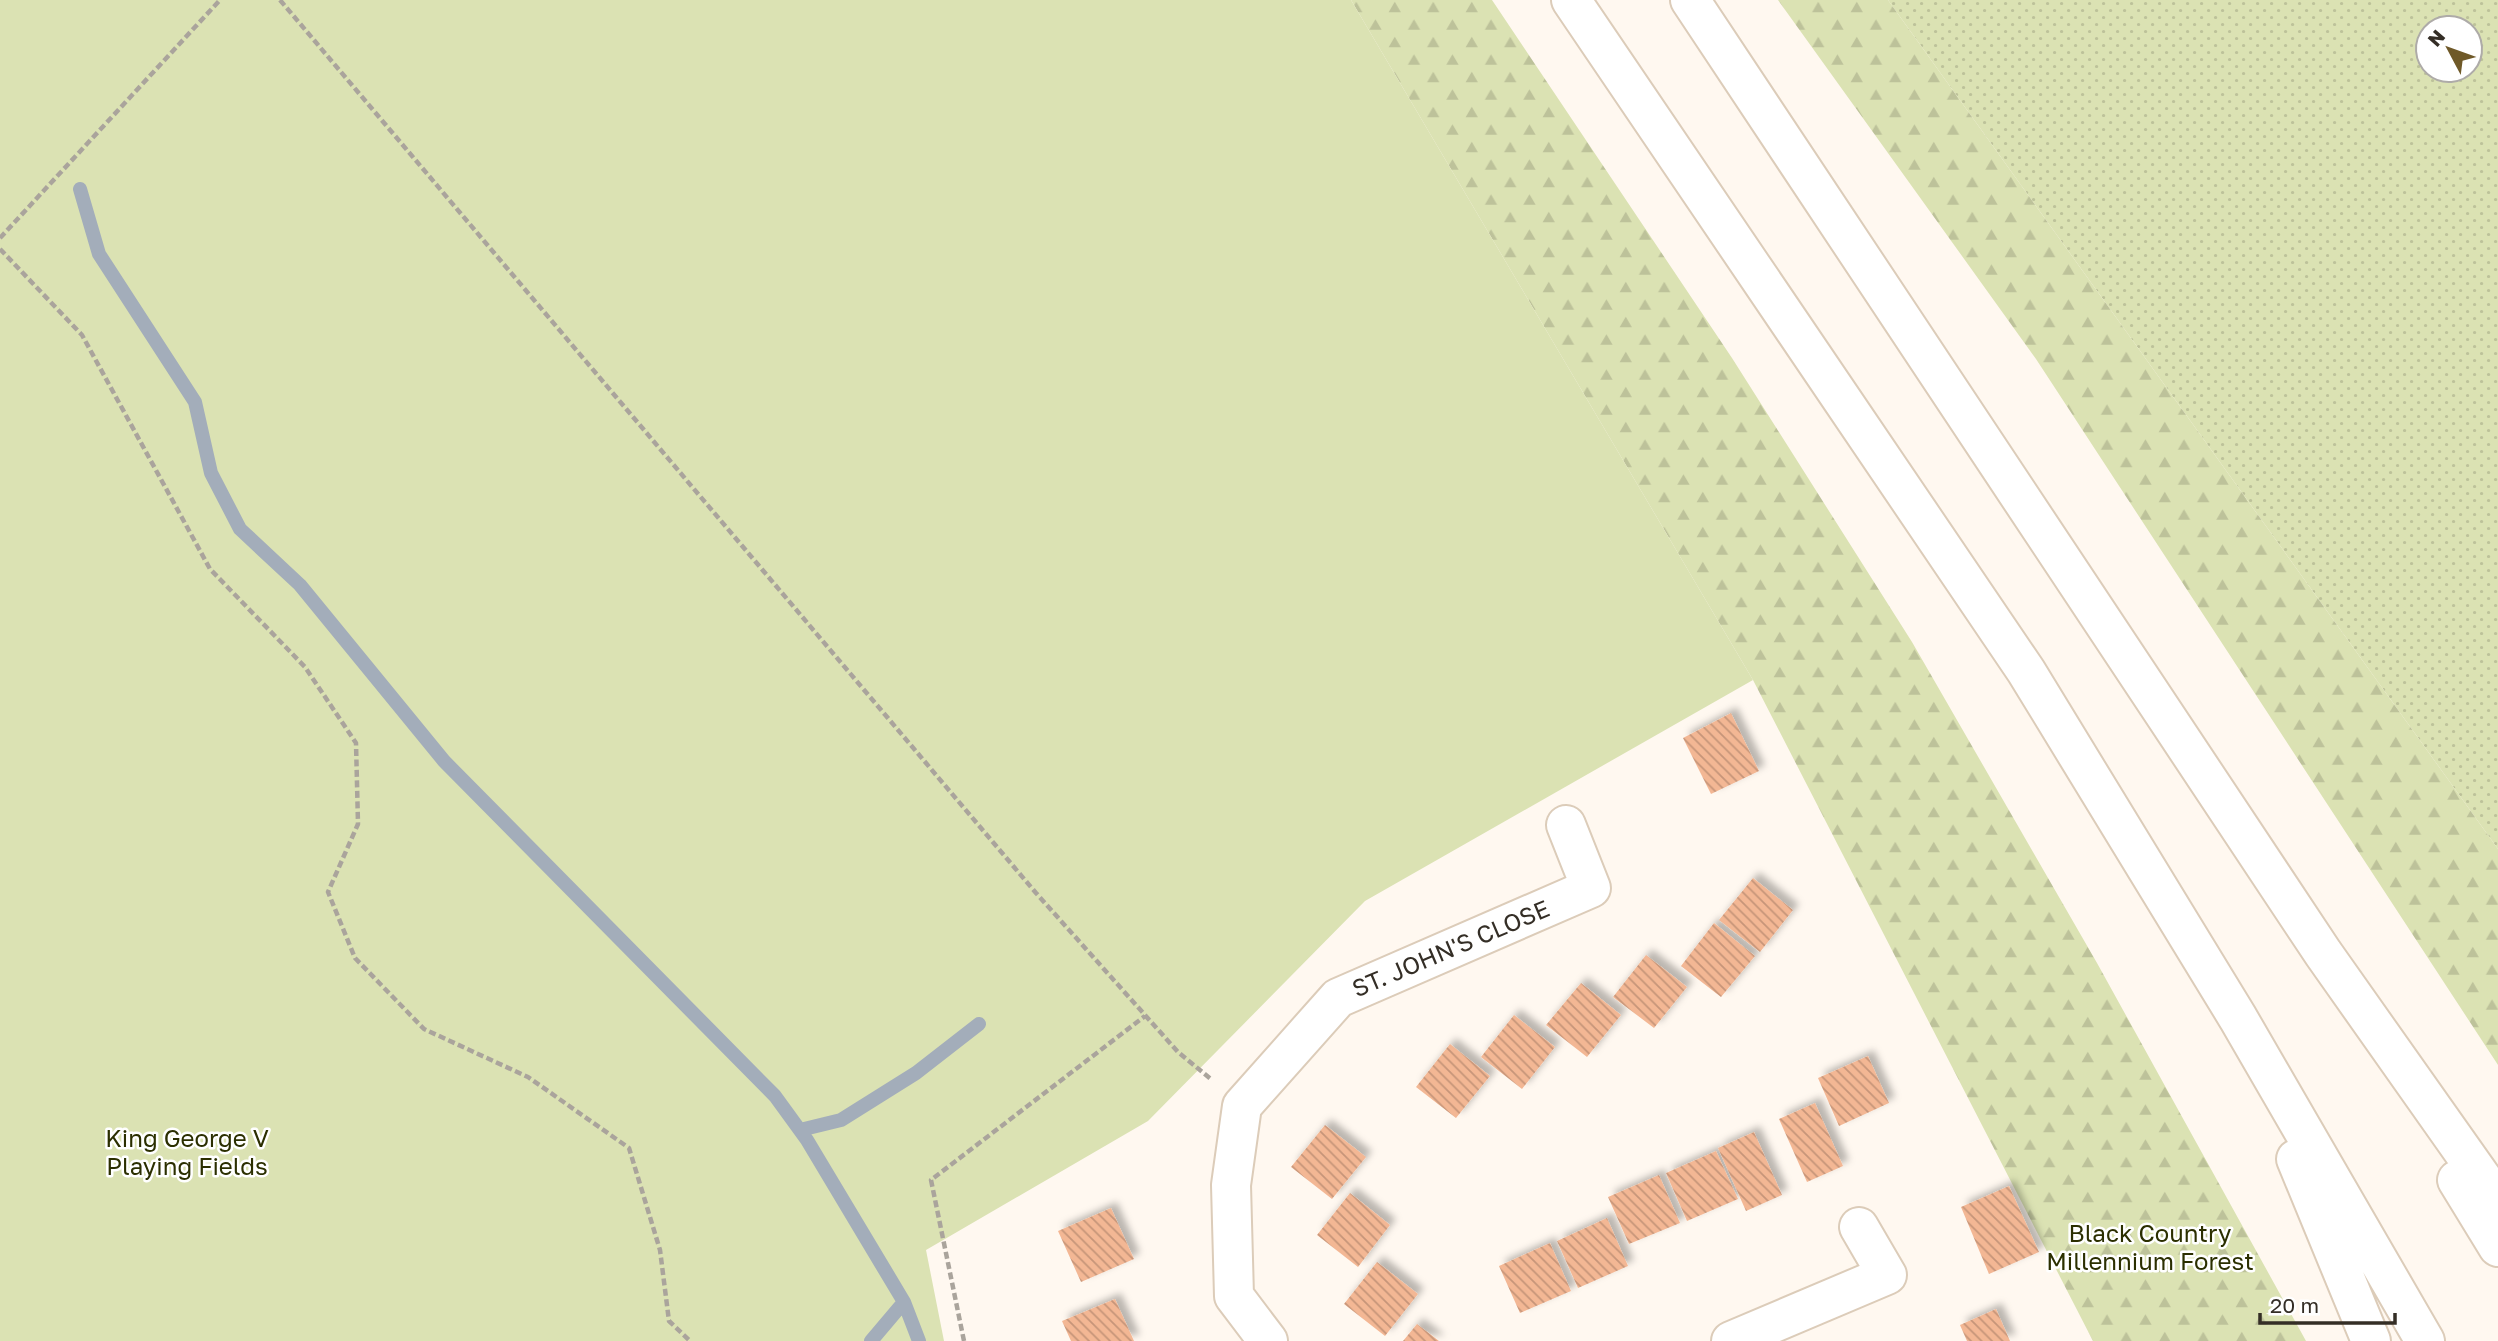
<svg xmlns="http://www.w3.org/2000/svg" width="2498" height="1341" font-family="'Golos Text',sans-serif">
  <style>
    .grass { fill: url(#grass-dots); fill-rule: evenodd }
    .forest { fill: url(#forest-firs) }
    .park { fill: #dbe2b3 }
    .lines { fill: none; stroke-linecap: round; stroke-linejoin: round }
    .stream { stroke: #a3adba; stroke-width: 14 }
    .building { fill: url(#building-back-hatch); filter: url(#shadow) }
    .minor-casing { stroke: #dcccb9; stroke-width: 42 }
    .motorway-casing { stroke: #dcccb9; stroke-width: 42 }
    .path { stroke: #aaa49c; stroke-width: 4.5; stroke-dasharray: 7 3.5; stroke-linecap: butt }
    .minor { stroke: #fff; stroke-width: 38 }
    .motorway { stroke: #fff; stroke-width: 38 }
    .labels { text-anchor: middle; stroke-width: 5; stroke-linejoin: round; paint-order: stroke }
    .street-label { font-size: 24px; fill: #342e26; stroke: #fff }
    .park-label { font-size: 24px; fill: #2b2f00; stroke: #fff }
  </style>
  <defs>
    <pattern id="grass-dots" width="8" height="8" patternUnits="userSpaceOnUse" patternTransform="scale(1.75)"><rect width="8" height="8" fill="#dbe2b3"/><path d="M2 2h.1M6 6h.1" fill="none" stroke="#bdc29a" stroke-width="1.8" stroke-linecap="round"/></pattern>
    <pattern id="forest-firs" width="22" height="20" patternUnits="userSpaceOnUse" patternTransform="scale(1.75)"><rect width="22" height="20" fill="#dbe2b3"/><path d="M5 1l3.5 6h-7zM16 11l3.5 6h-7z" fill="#bdc29a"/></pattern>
    <pattern id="building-back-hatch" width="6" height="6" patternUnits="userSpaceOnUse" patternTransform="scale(1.75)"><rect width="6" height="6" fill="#f3b794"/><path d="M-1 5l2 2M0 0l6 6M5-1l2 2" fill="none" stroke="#c69579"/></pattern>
    <filter id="shadow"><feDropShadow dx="6" dy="-6" stdDeviation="3.5" flood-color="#0004"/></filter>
  </defs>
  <rect width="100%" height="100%" fill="#fff8f0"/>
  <!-- grass -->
  <path class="grass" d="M1888 0H2498V849ZM2428 28H2470V70H2428Z"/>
  <!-- forest -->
  <path class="forest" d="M1351 0H1492L1732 358 1912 642 2097 963 2306 1341H2093L1753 680Z
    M1778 0H1888L2498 849V1065L2036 359Z"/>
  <!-- park -->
  <path class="park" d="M0 0H1351L1753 680 1365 901 1148 1121 926 1250 944 1341H0Z"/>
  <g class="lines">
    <!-- stream -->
    <path class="stream" d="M80 189 99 254 195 402 211 473 240 529 300 585 444 761 775 1096 807 1140 904 1302 919 1341
      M800 1130 841 1120 916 1073 979 1024
      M871 1341 904 1302"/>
  </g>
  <!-- building -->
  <path class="building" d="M1731 713 1759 771 1711 794 1683 738Z
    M1753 878 1793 910 1760 952 1719 920Z
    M1714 923 1755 956 1721 997 1681 966Z
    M1646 955 1687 987 1654 1028 1613 997Z
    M1581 983 1621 1015 1587 1057 1546 1025Z
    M1514 1015 1555 1047 1522 1089 1481 1057Z
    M1450 1044 1490 1076 1456 1118 1416 1087Z
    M1868 1056 1889 1103 1839 1126 1818 1078Z
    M1815 1103 1843 1166 1807 1182 1779 1119Z
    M1325 1125 1366 1157 1332 1199 1291 1167Z
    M1754 1132 1782 1195 1746 1211 1718 1148Z
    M1716 1151 1738 1199 1687 1221 1666 1173Z
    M1659 1175 1680 1223 1629 1244 1608 1197Z
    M2009 1186 2039 1252 1989 1274 1961 1207Z
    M1350 1193 1390 1225 1358 1267 1317 1235Z
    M1111 1208 1134 1259 1081 1282 1058 1231Z
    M1607 1218 1628 1266 1578 1288 1557 1241Z
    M1550 1243 1571 1291 1520 1313 1499 1266Z
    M1377 1262 1418 1294 1385 1336 1344 1304Z
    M1115 1299 1134 1341H1071L1062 1321Z
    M1996 1309 2010 1341H1967L1960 1325Z
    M1417 1324 1439 1341H1403Z"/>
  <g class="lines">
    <!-- minor casing -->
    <g class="minor-casing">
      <path id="minor" d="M1268 1341 1234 1296 1231 1185 1242 1106 1338 998 1591 888 1566 825
        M1731 1341 1887 1275 1859 1227"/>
    </g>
    <!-- motorway casing -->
    <g class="motorway-casing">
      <path id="motorway" d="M1571 0 2026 671 2238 1018 2425 1341
        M1690 0 2323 953 2498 1201
        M2296 1159 2371 1341
        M2457 1180 2498 1247"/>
    </g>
    <!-- path -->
    <path class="path" d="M280 0 1036 893 1178 1052 1212 1080
      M0 238 220 0
      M0 249 82 335 210 569 305 667 356 743 358 824 328 892 355 958 424 1029 528 1077 629 1148 660 1250 669 1321 690 1341
      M964 1341 931 1180 1145 1016"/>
    <!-- minor -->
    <use href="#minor" class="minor"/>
    <!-- motorway -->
    <use href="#motorway" class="motorway"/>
  </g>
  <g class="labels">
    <!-- street labels -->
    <g class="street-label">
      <text transform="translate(1451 949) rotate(-23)" y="8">ST. JOHN'S CLOSE</text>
    </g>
    <!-- park labels -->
    <g class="park-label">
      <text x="187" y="1147">King George V<tspan x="187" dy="28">Playing Fields</tspan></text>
      <text x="2150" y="1242">Black Country<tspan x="2150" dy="28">Millennium Forest</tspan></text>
    </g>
  </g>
  <!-- north arrow -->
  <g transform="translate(2449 49) rotate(311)"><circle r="33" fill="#ffffff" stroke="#aeaba8" stroke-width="2"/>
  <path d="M0-5L12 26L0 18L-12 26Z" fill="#6f5928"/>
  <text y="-10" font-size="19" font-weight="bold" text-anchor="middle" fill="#342e26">N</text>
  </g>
  <!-- scale -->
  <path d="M2260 1313v10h135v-10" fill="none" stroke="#342e26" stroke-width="3.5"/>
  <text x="2270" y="1313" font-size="21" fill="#342e26" stroke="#ffffff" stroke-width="5" paint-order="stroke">20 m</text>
</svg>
